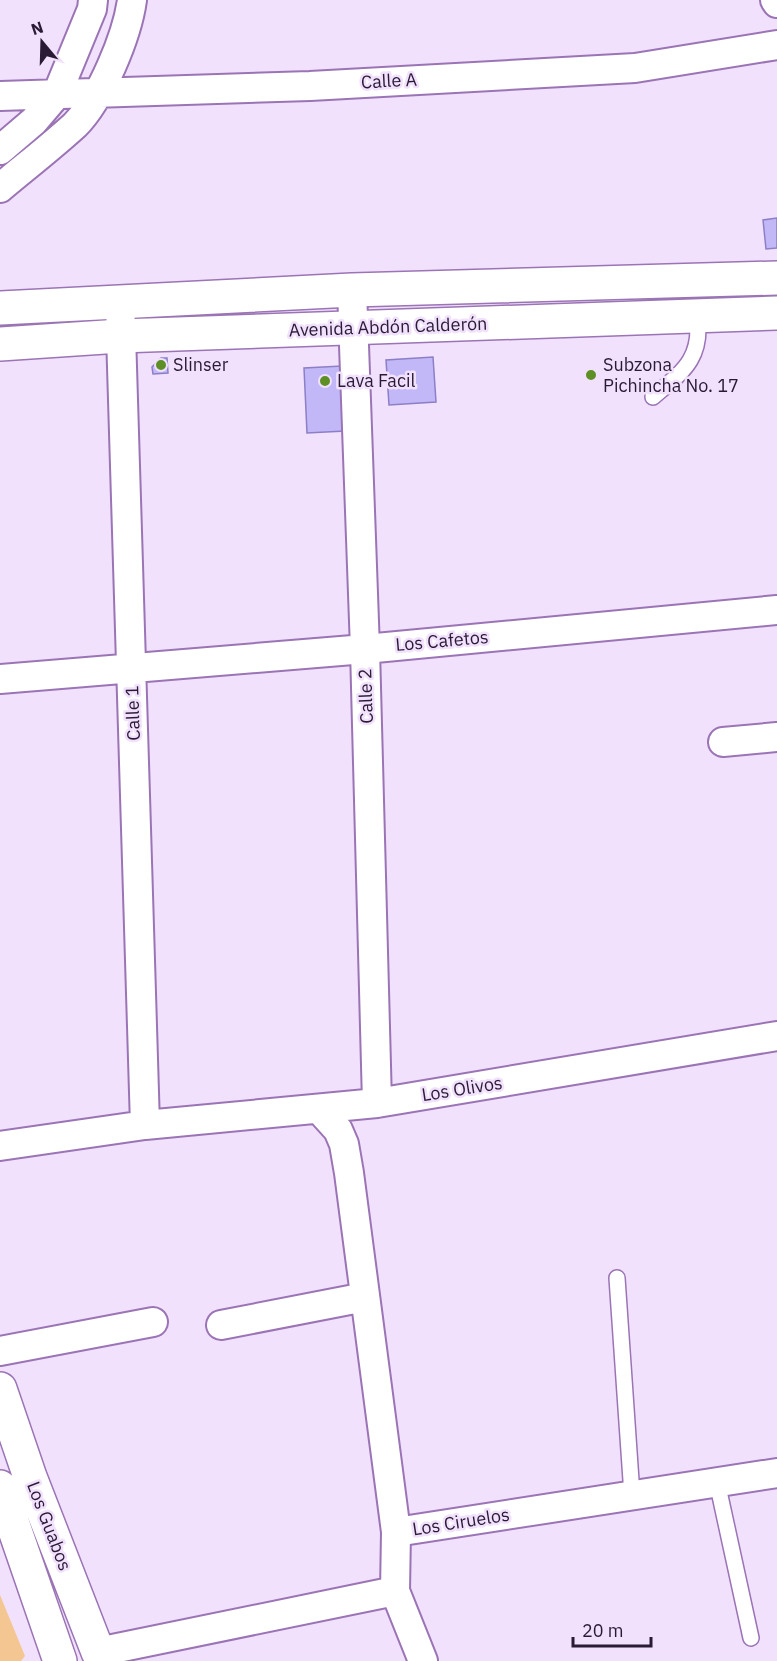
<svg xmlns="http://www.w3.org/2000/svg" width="777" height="1661" font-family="'IBM Plex Sans',sans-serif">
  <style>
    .green { fill: #f4c792 }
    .building { fill: #c2b8f7; stroke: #8c7fc6; stroke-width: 1.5 }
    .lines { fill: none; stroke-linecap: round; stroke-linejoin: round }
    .service-casing { stroke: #9b74b5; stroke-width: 18 }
    .minor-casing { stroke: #9b74b5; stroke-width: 32 }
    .tertiary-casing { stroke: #9b74b5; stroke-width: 36 }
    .secondary-casing { stroke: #9b74b5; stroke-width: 36 }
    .service { stroke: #fff; stroke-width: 15 }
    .minor { stroke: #fff; stroke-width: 28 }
    .tertiary { stroke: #fff; stroke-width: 33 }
    .secondary { stroke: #fff; stroke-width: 33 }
    .poi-dot { fill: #5e8f25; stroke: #f1e1fd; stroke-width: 2 }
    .labels { text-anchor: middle; stroke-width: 5; stroke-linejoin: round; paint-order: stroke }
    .street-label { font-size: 18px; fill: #2b1a35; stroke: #f1e1fd }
    .poi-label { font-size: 18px; fill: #2b1a35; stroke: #f1e1fd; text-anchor: start }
  </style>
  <rect width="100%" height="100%" fill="#f1e1fd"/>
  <!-- green -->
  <path class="green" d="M0 1595 25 1656 21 1661H0Z"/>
  <!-- building -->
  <path class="building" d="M777 218V248L766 249 763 220Z
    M433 357 436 402 389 405 386 360Z
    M161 358H167L168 373 153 374 152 367Z
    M342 366 345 431 307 433 304 368Z"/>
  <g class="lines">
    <!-- service casing -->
    <g class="service-casing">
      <path id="service" d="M653 397C682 372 703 359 697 316
        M617 1278 632 1495
        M717 1482 751 1638"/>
    </g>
    <!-- minor casing -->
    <g class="minor-casing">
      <path id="minor" d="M775 0 777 3
        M0 96 310 86 635 68 777 45
        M0 150 34 121 57 94 92 9 93 0
        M0 188C25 167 51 147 75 125 101 99 127 36 132 0
        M352 290 365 649 377 1103
        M120 301 145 1125
        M0 679 365 649 777 610
        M723 742 777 737
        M319 1109 338 1130 344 1144 349 1173 396 1532
        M0 1146 145 1125 377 1103 777 1036
        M221 1325 365 1297
        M0 1351 153 1322
        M395 1591 423 1661
        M98 1652 395 1591 396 1532 777 1473"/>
    </g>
    <!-- tertiary casing -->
    <g class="tertiary-casing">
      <path id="tertiary" d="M0 1389 30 1477 98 1652 104 1661
        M0 1487 60 1661"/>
    </g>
    <!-- secondary casing -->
    <g class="secondary-casing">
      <path id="secondary" d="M0 308 352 290 777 278
        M0 344 120 336 777 313"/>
    </g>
    <!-- service -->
    <use href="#service" class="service"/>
    <!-- minor -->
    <use href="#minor" class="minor"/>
    <!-- tertiary -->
    <use href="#tertiary" class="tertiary"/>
    <!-- secondary -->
    <use href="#secondary" class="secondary"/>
  </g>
  <!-- markers -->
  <g class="poi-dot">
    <circle cx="161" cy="365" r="6"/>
    <circle cx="591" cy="375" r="6"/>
    <circle cx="325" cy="381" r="6"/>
  </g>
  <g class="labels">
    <!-- street labels -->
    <g class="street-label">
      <text transform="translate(389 81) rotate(-3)" y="6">Calle A</text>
      <text transform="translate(388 327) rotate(-2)" y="6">Avenida Abdón Calderón</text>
      <text transform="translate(442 641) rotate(-5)" y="6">Los Cafetos</text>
      <text transform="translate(366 696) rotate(-92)" y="6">Calle 2</text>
      <text transform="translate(133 713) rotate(-92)" y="6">Calle 1</text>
      <text transform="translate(462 1089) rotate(-9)" y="6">Los Olivos</text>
      <text transform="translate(461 1522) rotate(-9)" y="6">Los Ciruelos</text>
      <text transform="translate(49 1526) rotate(69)" y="6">Los Guabos</text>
    </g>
    <!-- poi labels -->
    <g class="poi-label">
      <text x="173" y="371">Slinser</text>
      <text x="603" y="371">Subzona<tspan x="603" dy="21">Pichincha No. 17</tspan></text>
      <text x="337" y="387">Lava Facil</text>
    </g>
  </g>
  <!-- north arrow -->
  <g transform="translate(42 42) rotate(341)" stroke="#f1e1fd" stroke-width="4.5" paint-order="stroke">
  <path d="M0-4.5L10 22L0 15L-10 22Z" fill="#2b1a35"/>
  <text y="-9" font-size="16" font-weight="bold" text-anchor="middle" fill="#2b1a35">N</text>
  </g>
  <!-- scale -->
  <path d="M573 1637v9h78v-9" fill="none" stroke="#2b1a35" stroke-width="3"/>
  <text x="582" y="1637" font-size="18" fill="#2b1a35" stroke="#f1e1fd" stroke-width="4.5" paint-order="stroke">20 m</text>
</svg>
